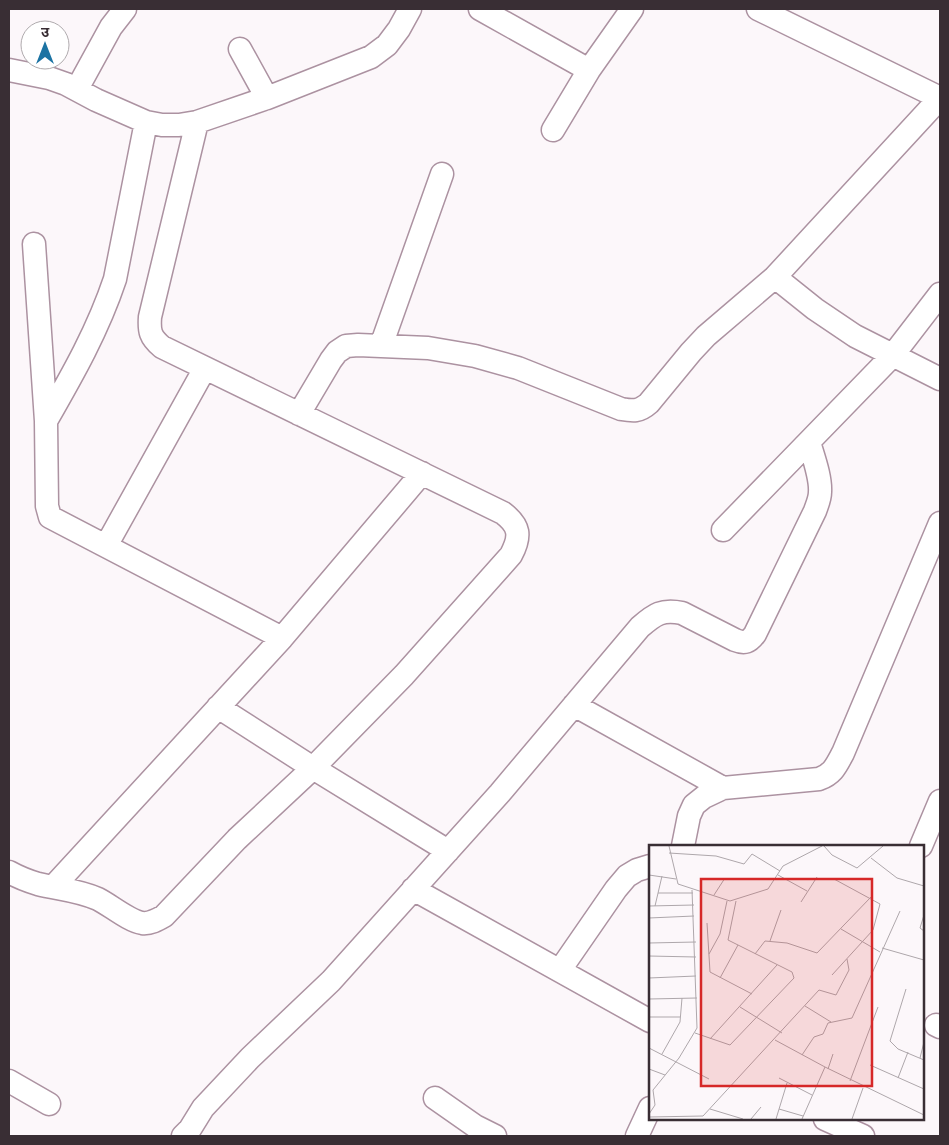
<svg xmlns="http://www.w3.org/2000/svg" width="949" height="1145" font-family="Commissioner,'Noto Sans Devanagari',sans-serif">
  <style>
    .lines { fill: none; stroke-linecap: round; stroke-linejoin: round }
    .minor-casing { stroke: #ac92a1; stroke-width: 25 }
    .minor { stroke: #fff; stroke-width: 22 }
    .inset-road { fill: none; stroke: #aea7ab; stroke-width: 1 }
    .view { fill: #d62828; fill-opacity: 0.15; stroke: #d62828; stroke-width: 2.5 }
    .inset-edge { fill: none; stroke: #392e34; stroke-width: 2.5 }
  </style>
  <rect width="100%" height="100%" fill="#fcf7fa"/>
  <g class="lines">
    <!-- minor casing -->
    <g class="minor-casing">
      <path id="minor" d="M480 9 589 70
        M758 9 940 98
        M240 49 267 98
        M9 70 49 78 66 84 96 100 146 122 162 125H179L197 122 267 98 371 57 387 45 399 29 410 9
        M77 89 111 27 125 9
        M553 130 589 70 632 9
        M34 244 46 421 47 506 50 517 282 638
        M775 277 815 309 855 336 940 379
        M381 346 442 174
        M299 414 331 360 337 352 346 346 358 345 428 348 475 356 518 368 621 409C633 411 639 412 649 403L691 352 706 336 775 277 940 98
        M46 421C73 374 98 330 115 279L146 122
        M723 530 893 355 940 294
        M106 546 205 368
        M574 705 723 788
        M218 707 313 768 448 851
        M683 846 689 816 694 805 704 797 723 788 819 779C833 774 836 766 843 753L940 523
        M921 846 940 801
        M9 872C18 877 28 881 38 884 58 889 78 890 98 899 110 905 129 921 142 923 150 924 157 920 164 916L237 839 313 768 404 675 511 555C521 536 520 526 503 513L162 347C150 337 149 331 150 317L197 122
        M53 887 282 638 422 473
        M413 889 650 1021
        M560 970 616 889 627 876 637 870 650 866
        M936 1025 940 1027
        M9 1081 49 1104
        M435 1098 475 1126 495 1136
        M825 1119 863 1136
        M183 1136 190 1129 203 1108 250 1058 331 981 500 793 640 627C655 614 662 609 682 613L735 640C745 644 749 642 755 634L815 511C817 505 820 499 820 492 821 477 813 456 809 442
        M637 1136 650 1108"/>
    </g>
    <!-- minor -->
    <use href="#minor" class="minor"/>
  </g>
  <!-- overview -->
  <g transform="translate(649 845)">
    <rect width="275" height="275" fill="#fcf7fa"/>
    <path class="inset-road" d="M20 1 29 39 81 56 119 44 134 21 173 1M175 1 183 10 208 23 234 1M20 8 67 11 95 19 103 9 131 26M222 13 248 33 275 41M0 30 27 34M129 30 158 46M9 48H44M65 50 76 33M152 57 168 32M0 61 45 60M6 61 13 31M275 70 271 83 275 86M0 73 45 71M58 78 61 127 103 149M192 84 231 107M121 96 132 65M0 98 47 97M233 103 275 115M60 109 71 89 78 56M106 109 116 96 138 98 168 108 222 52M0 111 47 112M183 130 224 85 231 59 185 34M0 133 47 131M71 133 89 100M257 144 241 196 249 204 275 215M0 154 48 153M156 161 182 177M91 162 133 188M0 172H31M46 188 81 200 145 133 143 127 79 95 87 56M61 194 128 120M126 195 176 222M0 203 60 234M13 209 31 177 33 153M153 210 165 192 174 189 179 178 203 173 251 66M271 213 275 197M221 220 275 244M0 224 16 230M179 224 184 209M130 233 163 250M249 233 259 207M201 236 229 162M61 264 94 274M130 264 154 271M0 269 6 260 4 245 30 213 48 183 43 45M0 272 54 271 170 145 187 150 200 125 198 114M102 274 112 262M127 274 138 238M153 274 176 222 275 270M203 274 214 243"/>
    <path class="view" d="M52 34H223V241H52Z"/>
    <rect width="275" height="275" class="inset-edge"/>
  </g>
  <!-- border -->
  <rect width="949" height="1145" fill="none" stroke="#392e34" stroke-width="20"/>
  <!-- north arrow -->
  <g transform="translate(45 45)"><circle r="24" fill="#ffffff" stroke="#b0abae"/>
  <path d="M0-4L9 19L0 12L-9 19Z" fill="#1b73a3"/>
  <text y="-8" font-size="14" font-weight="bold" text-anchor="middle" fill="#392e34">उ</text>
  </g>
</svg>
